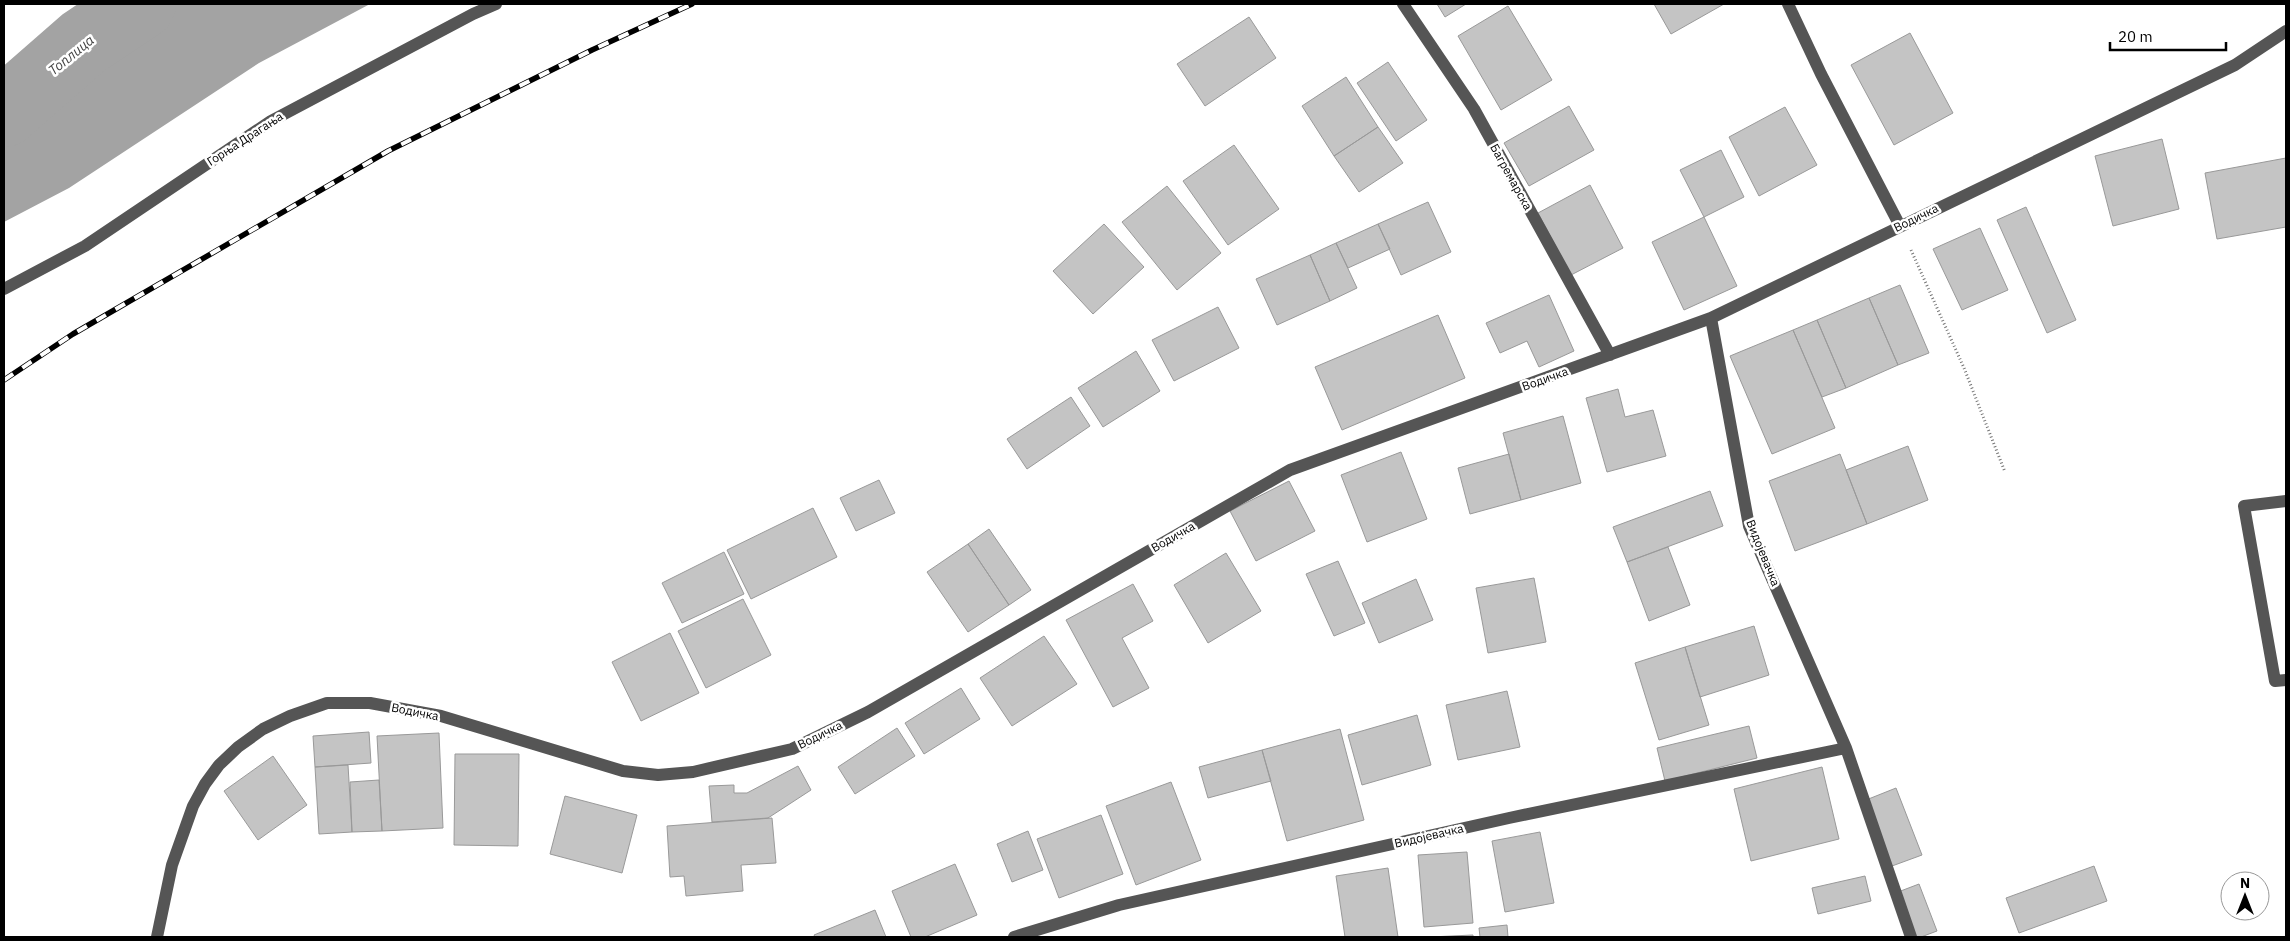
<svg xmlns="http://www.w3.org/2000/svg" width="2290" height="941" font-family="'IBM Plex Sans',sans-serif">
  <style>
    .water { fill: #a3a3a3 }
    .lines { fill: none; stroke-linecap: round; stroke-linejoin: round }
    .river { stroke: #a3a3a3; stroke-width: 70 }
    .building { fill: #c4c4c4; stroke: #999 }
    .path { stroke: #777; stroke-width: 3; stroke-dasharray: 1 2.5; stroke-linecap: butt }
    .minor { stroke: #555; stroke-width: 12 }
    .rail-casing { stroke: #000; stroke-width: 5.5 }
    .rail { stroke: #fff; stroke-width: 4; stroke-dasharray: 11; stroke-linecap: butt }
    .labels { text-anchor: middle; stroke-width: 5; stroke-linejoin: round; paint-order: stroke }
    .street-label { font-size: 12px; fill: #000; stroke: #fff }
    .water-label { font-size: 14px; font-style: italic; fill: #444; stroke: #fff }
  </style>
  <rect width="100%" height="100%" fill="#fff"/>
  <!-- water -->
  <path class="water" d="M167 4H370L259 63 69 188 4 222V112L18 109 111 47Z"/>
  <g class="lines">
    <!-- river -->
    <path class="river" d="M4 112 84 42 141 4"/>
  </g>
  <!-- building -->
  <path class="building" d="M1437 4H1466L1445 17Z
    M1654 4H1724L1671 34Z
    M1508 6 1552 80 1501 110 1458 36Z
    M1249 17 1276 58 1205 106 1177 64Z
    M1910 33 1953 113 1894 145 1851 65Z
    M1388 62 1427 120 1396 141 1357 83Z
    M1346 77 1378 127 1334 156 1302 106Z
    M1569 106 1594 150 1529 186 1504 143Z
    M1785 107 1817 165 1759 196 1729 137Z
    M1378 127 1403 163 1359 192 1334 156Z
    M2162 139 2179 209 2113 226 2095 156Z
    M1234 145 1279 209 1228 245 1183 181Z
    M1721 150 1744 197 1704 217 1680 170Z
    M2286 158V227L2217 239 2205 173Z
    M1590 185 1623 248 1571 275 1538 213Z
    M1167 186 1221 253 1177 290 1122 222Z
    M1428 202 1451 252 1401 275 1378 224Z
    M2026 207 2076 320 2047 333 1997 220Z
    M1704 217 1737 286 1684 310 1652 242Z
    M1104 224 1144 267 1093 314 1053 271Z
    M1378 224 1390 249 1348 268 1336 243Z
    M1980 228 2008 290 1962 310 1933 249Z
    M1336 243 1357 288 1330 301 1310 255Z
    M1310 255 1330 301 1277 325 1256 279Z
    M1900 285 1929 353 1898 365 1869 298Z
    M1549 295 1574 351 1539 367 1527 341 1500 353 1486 323Z
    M1869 298 1898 365 1846 388 1817 320Z
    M1218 307 1239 348 1174 381 1152 340Z
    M1438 315 1465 378 1342 430 1315 367Z
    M1817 320 1846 388 1822 397 1793 330Z
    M1793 330 1835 428 1772 454 1730 356Z
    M1136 351 1160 391 1103 427 1078 388Z
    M1618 389 1625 417 1653 410 1666 456 1607 472 1586 398Z
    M1071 397 1090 426 1027 469 1007 439Z
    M1563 416 1581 483 1521 500 1503 433Z
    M1908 446 1928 500 1867 524 1846 470Z
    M1401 452 1427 519 1367 542 1341 475Z
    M1509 454 1521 500 1470 514 1458 468Z
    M1840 454 1867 524 1795 551 1769 481Z
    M879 480 895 513 856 531 840 498Z
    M1289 481 1315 531 1256 561 1230 511Z
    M1710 491 1723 526 1627 562 1613 527Z
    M813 508 837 557 751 599 727 550Z
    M989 529 1031 590 1009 605 968 544Z
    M968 544 1009 605 968 632 927 572Z
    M1668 547 1690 605 1649 621 1627 562Z
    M724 552 744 594 682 623 662 583Z
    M1226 553 1261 611 1208 643 1174 585Z
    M1338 561 1365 623 1334 636 1306 574Z
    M1534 578 1546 642 1488 653 1476 588Z
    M1416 579 1433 620 1379 643 1362 603Z
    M1133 584 1153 621 1122 638 1149 688 1113 707 1066 620Z
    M743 599 771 655 706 688 678 631Z
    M1754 626 1769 675 1700 697 1685 647Z
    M670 633 699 693 641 721 612 662Z
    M1044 636 1077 684 1012 726 980 678Z
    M1685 647 1709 725 1659 740 1635 663Z
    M961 688 980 719 924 754 905 723Z
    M1507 691 1520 747 1458 760 1446 705Z
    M1417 715 1431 765 1362 785 1348 735Z
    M1749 726 1757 758 1665 781 1657 748Z
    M897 728 915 756 855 794 838 767Z
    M1340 729 1364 820 1287 841 1262 750Z
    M369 732 371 763 315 767 313 736Z
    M439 733 443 828 382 831 377 736Z
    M1262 750 1271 781 1208 798 1199 767Z
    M455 754H519L518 846 454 845Z
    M273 756 307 805 258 840 224 791Z
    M348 765 352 832 319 834 315 767Z
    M798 766 811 790 768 818 712 822 709 786 734 785V793H747Z
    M1822 767 1839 839 1751 861 1734 789Z
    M379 780 382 831 352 832 350 782Z
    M1171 782 1201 860 1136 885 1106 806Z
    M1896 788 1922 855 1892 866 1866 800Z
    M565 796 637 815 622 873 550 854Z
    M1101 815 1123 874 1059 898 1037 839Z
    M772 818 776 863 741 865 743 891 686 896 684 876 670 877 667 826Z
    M1028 831 1043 870 1012 882 997 844Z
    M1540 832 1554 903 1505 912 1492 841Z
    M1467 852 1473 923 1424 927 1418 855Z
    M955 864 977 915 925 937H911L892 891Z
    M2094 866 2107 901 2019 933 2006 898Z
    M1388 868 1398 937H1345L1336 876Z
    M1865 876 1871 901 1818 914 1812 888Z
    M1919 884 1937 931 1921 937H1916L1898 892Z
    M875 910 886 937H815L814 935Z
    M1507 925 1508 937H1480L1479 928Z
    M1473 935V937H1430Z"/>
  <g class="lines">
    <!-- path -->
    <path class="path" d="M1911 250 1964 368 2005 472"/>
    <!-- minor -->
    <path class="minor" d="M1403 4 1474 109 1610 355
      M1788 4 1821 74 1900 226
      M4 289 85 246 271 121 473 14 496 4
      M1711 318 1749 526 1846 748 1911 937
      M2286 501 2244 506 2275 681 2286 680
      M157 937 172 865 193 806 205 784 219 765 238 747 263 729 290 716 327 703H370L441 716 623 771 658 775 693 772 792 749 868 712 1290 470 1711 318 2235 65 2286 31
      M1014 937 1119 905 1509 818 1846 748"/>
    <!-- rail casing -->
    <g class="rail-casing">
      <path id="rail" d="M4 380 73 334 388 151 592 50 692 4"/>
    </g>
    <!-- rail -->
    <use href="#rail" class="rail"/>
  </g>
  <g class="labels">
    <!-- street labels -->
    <g class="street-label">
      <text transform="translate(245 139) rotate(-33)" y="4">Горња Драгања</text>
      <text transform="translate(1511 177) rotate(61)" y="4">Багремарска</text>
      <text transform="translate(1916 218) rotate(-26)" y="4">Водичка</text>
      <text transform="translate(1545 379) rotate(-20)" y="4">Водичка</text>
      <text transform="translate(1173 537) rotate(-30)" y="4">Водичка</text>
      <text transform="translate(1763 553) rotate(68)" y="4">Видојевачка</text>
      <text transform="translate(415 712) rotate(11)" y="4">Водичка</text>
      <text transform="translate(820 735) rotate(-26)" y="4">Водичка</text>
      <text transform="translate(1429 836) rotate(-13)" y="4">Видојевачка</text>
    </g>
    <!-- water labels -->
    <g class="water-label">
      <text transform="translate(71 55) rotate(-39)" y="5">Топлица</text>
    </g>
  </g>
  <!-- border -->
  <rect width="2290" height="941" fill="none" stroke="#000000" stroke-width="10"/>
  <!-- north arrow -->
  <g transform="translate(2245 896)"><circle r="24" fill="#ffffff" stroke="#999999"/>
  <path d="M0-4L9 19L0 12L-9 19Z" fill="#000000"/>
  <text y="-8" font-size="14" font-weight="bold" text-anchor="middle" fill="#000000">N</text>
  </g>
  <!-- scale -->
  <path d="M2110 42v8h116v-8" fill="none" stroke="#000000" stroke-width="2.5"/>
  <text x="2118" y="42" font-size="15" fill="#000000" stroke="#ffffff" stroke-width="4" paint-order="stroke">20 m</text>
</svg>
